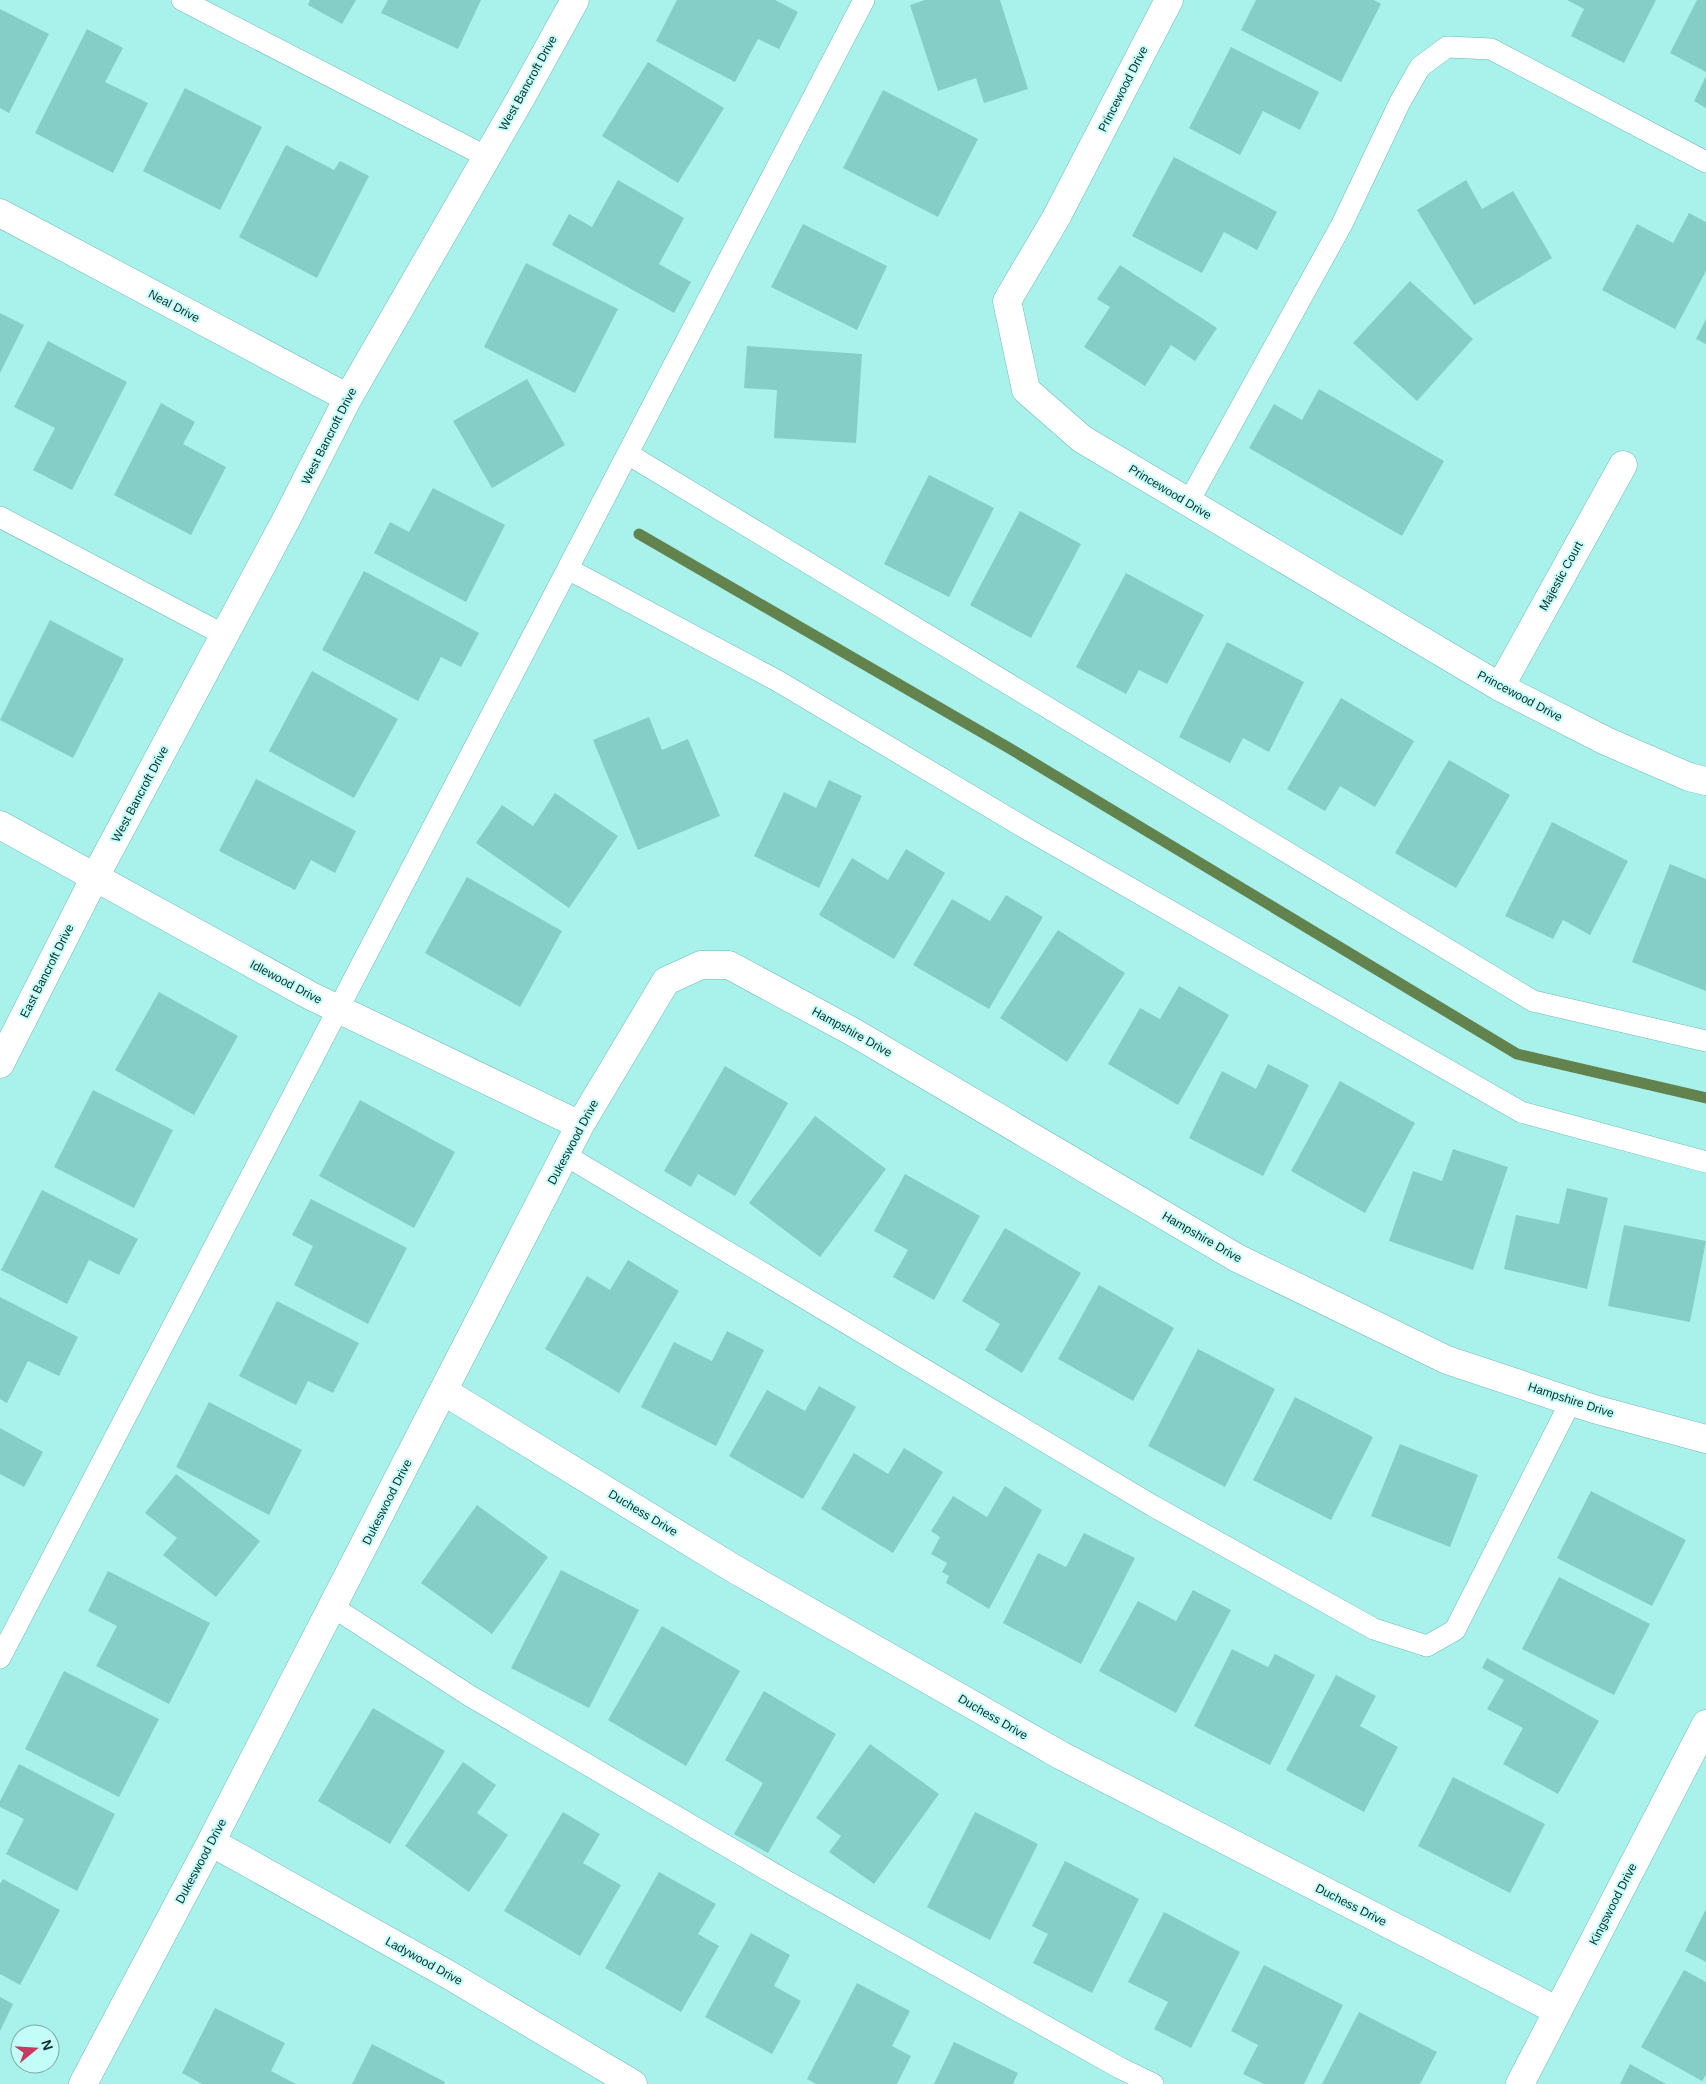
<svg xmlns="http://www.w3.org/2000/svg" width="1706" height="2084" font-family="Helvetica,sans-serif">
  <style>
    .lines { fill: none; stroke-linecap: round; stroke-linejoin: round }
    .stream { stroke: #62834e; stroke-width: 11 }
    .building { fill: #85cec7 }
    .lane-casing { stroke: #70b8b2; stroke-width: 22 }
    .street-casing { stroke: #70b8b2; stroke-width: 29 }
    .lane { stroke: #fff; stroke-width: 21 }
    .street { stroke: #fff; stroke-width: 28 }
    .labels { text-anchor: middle; stroke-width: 4; stroke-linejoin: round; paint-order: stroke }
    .street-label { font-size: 12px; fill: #0d2c2a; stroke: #c3fdf7 }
  </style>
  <rect width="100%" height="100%" fill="#a9f2ec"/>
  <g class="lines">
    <!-- stream -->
    <path class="stream" d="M639 534 1009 748 1517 1054 1706 1098"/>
  </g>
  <!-- building -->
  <path class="building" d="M310 0H356L342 24 308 5Z
    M388 0H481L458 49 381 13Z
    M677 0H775L798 12 779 49 758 39 735 82 656 41Z
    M925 0H1000L1028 89 984 103 976 78 938 91 910 5Z
    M1256 0H1374L1381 4 1341 82 1241 30Z
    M1567 0H1656L1624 63 1571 36 1584 9Z
    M1697 0H1706V72L1670 53Z
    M0 9 49 34 9 113 0 108Z
    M87 29 123 48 105 82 148 103 113 173 35 133Z
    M1231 47 1319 92 1300 130 1263 111 1240 155 1189 128Z
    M648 62 724 108 678 183 602 136Z
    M1706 76V108L1694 101Z
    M185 88 262 127 220 210 143 171Z
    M883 90 978 139 938 217 843 168Z
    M286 145 334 170 340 161 369 176 317 278 239 237Z
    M1174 157 1277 212 1257 250 1224 232 1202 273 1132 236Z
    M618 180 684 218 659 264 691 282 674 313 552 245 569 214 592 227Z
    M1466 180 1482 209 1513 191 1552 258 1474 305 1417 210Z
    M1689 213 1706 222V271L1675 329 1602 290 1637 224 1673 243Z
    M803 224 887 266 857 330 771 287Z
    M526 263 618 309 575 393 484 347Z
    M1120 265 1217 328 1195 361 1171 345 1145 386 1084 347 1110 307 1097 299Z
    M1410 281 1473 339 1417 401 1353 343Z
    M0 313 24 325 0 373Z
    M1706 319V344L1696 339Z
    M48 341 127 382 72 490 33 470 55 428 14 407Z
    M747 346 862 354 856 443 774 438 777 390 744 388Z
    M527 379 565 445 492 488 453 421Z
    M1319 389 1444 461 1402 536 1249 448 1274 404 1302 420Z
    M161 403 195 422 183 444 226 467 191 535 114 495Z
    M929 475 994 508 949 597 884 564Z
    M433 488 505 525 466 602 374 553 390 522 409 532Z
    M1020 511 1081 544 1031 638 970 605Z
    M364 571 479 633 461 667 441 657 418 701 322 650Z
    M1126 573 1204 615 1167 684 1139 670 1126 694 1076 667Z
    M50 620 124 659 73 758 0 720Z
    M1227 642 1304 682 1269 752 1243 738 1230 763 1179 737Z
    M312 671 398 719 354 798 269 751Z
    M1341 698 1414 741 1375 807 1340 786 1325 811 1287 789Z
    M649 717 662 750 688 739 720 816 638 850 593 740Z
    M1449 760 1510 795 1456 888 1395 853Z
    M256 779 356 831 335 873 311 860 295 890 219 851Z
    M829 780 862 796 819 888 754 856 784 792 816 808Z
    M555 793 618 836 569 908 476 843 502 805 533 826Z
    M1552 822 1628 861 1590 935 1563 920 1553 939 1505 916Z
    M906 849 945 873 894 959 819 915 852 858 888 880Z
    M1670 864 1706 879V991L1632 962Z
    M467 877 562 931 520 1007 425 953Z
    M1006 895 1043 917 989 1009 913 965 952 899 990 921Z
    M1058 930 1125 973 1067 1062 1000 1018Z
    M1179 986 1229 1015 1178 1105 1108 1064 1140 1008 1160 1019Z
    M159 992 238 1036 194 1115 115 1070Z
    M1268 1064 1309 1085 1263 1176 1189 1138 1222 1071 1256 1089Z
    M725 1066 788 1103 735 1196 698 1174 691 1187 664 1171Z
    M1340 1081 1415 1123 1365 1213 1291 1171Z
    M93 1090 173 1130 134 1208 54 1167Z
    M360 1100 455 1152 414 1228 319 1176Z
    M815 1116 886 1169 820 1257 749 1203Z
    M1453 1149 1508 1167 1473 1270 1389 1241 1413 1171 1442 1181Z
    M905 1174 980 1216 934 1300 893 1277 908 1250 874 1231Z
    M1567 1188 1608 1198 1587 1289 1504 1269 1516 1215 1559 1224Z
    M42 1190 138 1239 119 1275 89 1260 67 1304 1 1270Z
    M311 1199 407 1248 368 1324 294 1285 313 1246 292 1235Z
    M1624 1225 1706 1241 1690 1322 1608 1306Z
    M1005 1228 1081 1273 1022 1373 985 1350 1000 1324 962 1301Z
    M628 1260 679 1291 619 1393 545 1349 587 1276 610 1290Z
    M1099 1285 1174 1328 1133 1401 1058 1359Z
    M0 1297 78 1337 59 1376 28 1361 7 1403 0 1399Z
    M277 1301 359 1343 333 1393 308 1381 296 1405 239 1376Z
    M727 1331 764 1350 716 1446 641 1407 674 1342 712 1361Z
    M1198 1349 1275 1389 1225 1487 1148 1446Z
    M819 1386 856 1407 803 1499 729 1456 767 1390 805 1411Z
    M1295 1397 1373 1437 1331 1520 1253 1480Z
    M209 1402 302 1450 269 1515 176 1467Z
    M0 1428 43 1452 24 1487 0 1474Z
    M1400 1444 1478 1475 1450 1547 1371 1516Z
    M904 1448 943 1472 893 1553 821 1509 854 1453 888 1474Z
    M176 1474 260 1541 216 1597 163 1555 177 1538 145 1513Z
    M1005 1486 1042 1510 989 1609 946 1583 949 1576 942 1572 947 1563 931 1554 940 1537 931 1531 953 1496 987 1517Z
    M1591 1491 1686 1540 1652 1606 1557 1558Z
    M477 1505 548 1557 492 1634 421 1583Z
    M1084 1533 1135 1558 1081 1664 1003 1623 1038 1553 1066 1567Z
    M561 1570 639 1610 589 1708 511 1668Z
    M108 1571 210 1623 169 1704 96 1666 117 1626 88 1611Z
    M1559 1577 1650 1624 1614 1695 1522 1649Z
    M1193 1590 1231 1610 1176 1713 1099 1671 1138 1601 1176 1621Z
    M662 1626 740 1671 686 1766 608 1720Z
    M1232 1649 1268 1667 1275 1654 1315 1675 1270 1765 1194 1726Z
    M1487 1658 1599 1721 1558 1794 1503 1764 1523 1728 1487 1709 1504 1680 1482 1668Z
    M64 1671 159 1719 119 1797 25 1749Z
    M1336 1675 1376 1696 1360 1726 1398 1747 1364 1812 1286 1770Z
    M764 1691 836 1734 768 1853 734 1834 763 1783 725 1760Z
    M373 1708 445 1751 390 1844 318 1801Z
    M870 1744 939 1794 874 1884 829 1852 841 1836 816 1818Z
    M463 1762 496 1785 477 1813 508 1835 469 1892 405 1846Z
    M19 1764 115 1814 77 1891 6 1854 24 1819 0 1807V1801Z
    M1453 1777 1545 1824 1510 1893 1418 1846Z
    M563 1812 600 1834 583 1863 621 1885 580 1956 504 1911Z
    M975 1812 1038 1844 990 1940 927 1907Z
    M1065 1861 1139 1899 1092 1993 1033 1963 1048 1934 1032 1926Z
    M659 1872 716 1904 698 1934 719 1946 681 2012 605 1968Z
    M3 1879 60 1910 20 1985 0 1974V1884Z
    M1706 1909V1962L1685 1951Z
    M1164 1912 1240 1952 1191 2048 1154 2029 1168 2002 1128 1982Z
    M751 1933 790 1955 774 1986 801 2001 772 2054 705 2017Z
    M1264 1965 1343 2005 1304 2084H1264L1243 2074 1258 2045 1231 2031Z
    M1684 1970 1706 1982V2075L1702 2081 1641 2047Z
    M857 1983 910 2011 892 2046 911 2056 897 2084H816L807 2079Z
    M0 1997 13 2004 0 2031Z
    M215 2008 285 2043 271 2071 296 2084H202L182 2073Z
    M1359 2012 1437 2052 1420 2084H1322Z
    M954 2042 1018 2073 1013 2084H934Z
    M372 2044 445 2082 444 2084H352Z
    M1630 2064 1666 2084H1620Z"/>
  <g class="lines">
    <!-- lane casing -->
    <g class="lane-casing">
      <path id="lane" d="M182 0 487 157
        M628 454 1533 1001 1706 1041
        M1188 503 1342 224 1400 102 1420 67 1447 47 1491 49 1706 162
        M0 517 224 635
        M568 569 776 680 1032 832 1521 1112 1706 1162
        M565 1155 1153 1506 1374 1629 1427 1646 1455 1630 1571 1401
        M333 1607 470 1696 788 1882 1120 2068 1153 2084
        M0 1658 864 0"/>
    </g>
    <!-- street casing -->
    <g class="street-casing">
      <path id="street" d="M1169 0 1056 218 1007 301 1026 390 1082 439 1500 687 1606 741 1689 777 1706 781
        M0 213 348 398
        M1500 687 1623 465
        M0 825 311 996 580 1125
        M0 1064 95 877 287 518 348 398 522 96 575 0
        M445 1392 736 1570 1062 1756 1558 2011
        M211 1842 449 1975 633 2084
        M83 2084 211 1842 580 1125 666 981 701 965H729L853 1032 1237 1258 1447 1360 1594 1409 1706 1439
        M1520 2084 1706 1724"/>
    </g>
    <!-- lane -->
    <use href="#lane" class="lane"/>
    <!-- street -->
    <use href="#street" class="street"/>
  </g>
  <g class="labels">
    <!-- street labels -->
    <g class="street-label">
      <text transform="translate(528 83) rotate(-61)" y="4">West Bancroft Drive</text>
      <text transform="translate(1123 89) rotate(-63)" y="4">Princewood Drive</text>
      <text transform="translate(174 306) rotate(28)" y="4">Neal Drive</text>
      <text transform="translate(329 436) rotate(-63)" y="4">West Bancroft Drive</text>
      <text transform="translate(1170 492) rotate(31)" y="4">Princewood Drive</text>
      <text transform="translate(1561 576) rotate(-61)" y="4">Majestic Court</text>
      <text transform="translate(1520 696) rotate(28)" y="4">Princewood Drive</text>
      <text transform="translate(140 794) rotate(-62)" y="4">West Bancroft Drive</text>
      <text transform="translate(47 971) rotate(-63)" y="4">East Bancroft Drive</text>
      <text transform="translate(286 982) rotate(28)" y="4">Idlewood Drive</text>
      <text transform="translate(852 1032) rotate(29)" y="4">Hampshire Drive</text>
      <text transform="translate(573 1142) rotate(-62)" y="4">Dukeswood Drive</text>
      <text transform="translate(1202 1237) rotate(30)" y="4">Hampshire Drive</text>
      <text transform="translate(1571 1400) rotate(18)" y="4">Hampshire Drive</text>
      <text transform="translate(387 1502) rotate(-63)" y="4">Dukeswood Drive</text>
      <text transform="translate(643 1513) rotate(31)" y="4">Duchess Drive</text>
      <text transform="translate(993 1717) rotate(30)" y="4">Duchess Drive</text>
      <text transform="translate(201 1861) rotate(-62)" y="4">Dukeswood Drive</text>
      <text transform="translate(1613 1904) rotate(-63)" y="4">Kingswood Drive</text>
      <text transform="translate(1351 1905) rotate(27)" y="4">Duchess Drive</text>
      <text transform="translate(424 1961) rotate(29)" y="4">Ladywood Drive</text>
    </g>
  </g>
  <!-- north arrow -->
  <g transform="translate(35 2049) rotate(72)"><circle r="24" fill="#c3fdf7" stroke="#7aa9a5"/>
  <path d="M0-4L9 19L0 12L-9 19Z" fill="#c83961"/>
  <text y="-8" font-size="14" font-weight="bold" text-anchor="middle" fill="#0d2c2a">N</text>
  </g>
</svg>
